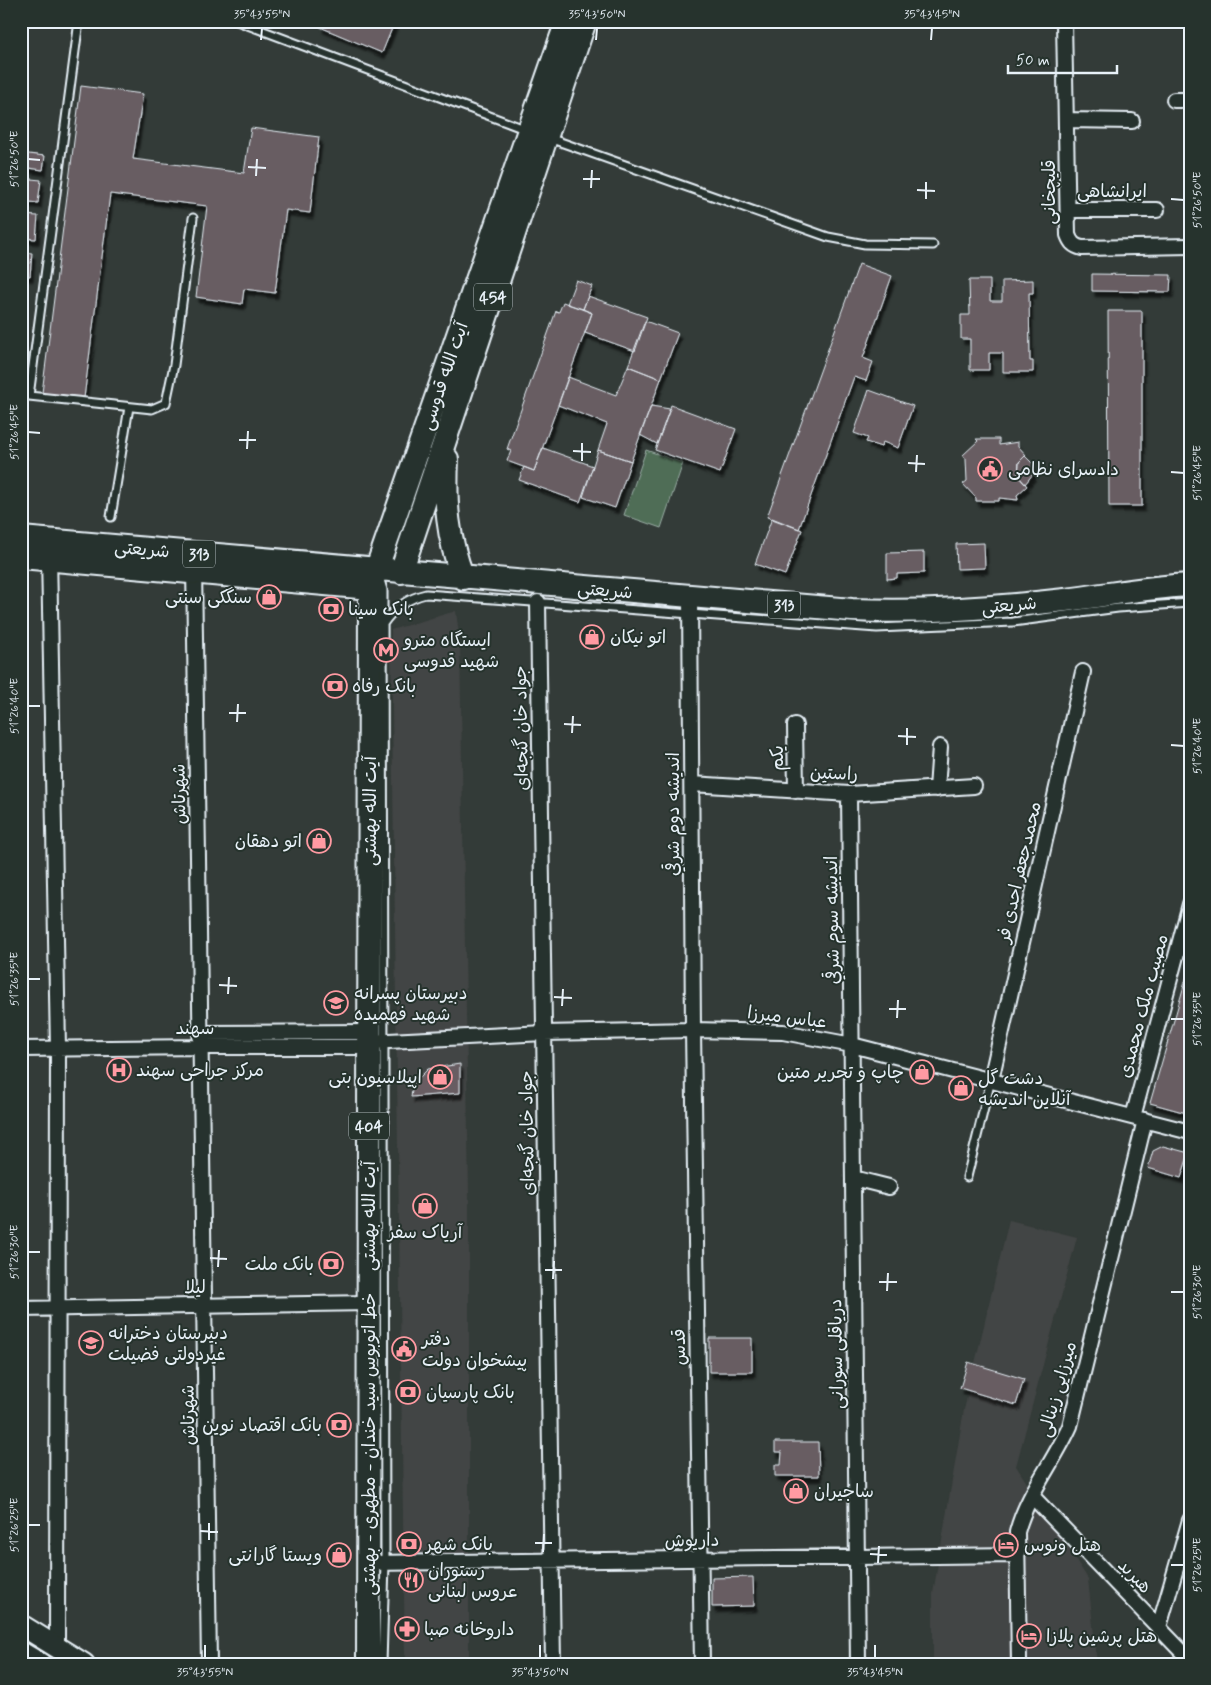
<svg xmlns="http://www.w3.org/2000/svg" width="1211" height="1685" font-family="Mynerve,'Playpen Sans Arabic',sans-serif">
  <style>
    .built { fill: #434545 }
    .green { fill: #4f6d56; stroke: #9cafa7 }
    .building { fill: #675d62; stroke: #e8f1f8; filter: url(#shadow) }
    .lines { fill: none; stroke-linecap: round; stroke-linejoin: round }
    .service-casing { stroke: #e8f1f8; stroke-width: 11 }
    .minor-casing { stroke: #e8f1f8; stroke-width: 18 }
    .secondary-casing { stroke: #e8f1f8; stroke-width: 24 }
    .primary-casing { stroke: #e8f1f8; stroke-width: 26 }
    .service { stroke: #26332d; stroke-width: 7 }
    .minor { stroke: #26332d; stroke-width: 14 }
    .secondary { stroke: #26332d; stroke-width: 20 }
    .primary { stroke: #26332d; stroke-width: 22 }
    .ticks { fill: none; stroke: #e8f1f8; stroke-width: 2 }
    .labels { text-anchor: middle; stroke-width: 4; stroke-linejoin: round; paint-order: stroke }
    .shield { fill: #26332d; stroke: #aeb8bb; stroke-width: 1 }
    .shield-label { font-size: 16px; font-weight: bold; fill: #e8f1f8 }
    .street-label { font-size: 18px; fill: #e8f1f8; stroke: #26332d }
    .poi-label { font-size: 18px; fill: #e8f1f8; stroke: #26332d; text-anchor: start }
    .neatline { fill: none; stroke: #e8f1f8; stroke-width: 2 }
    .ticks-label { font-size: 12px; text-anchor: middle; fill: #e8f1f8 }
  </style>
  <defs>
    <filter id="shadow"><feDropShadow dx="3" dy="5.5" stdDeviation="1" flood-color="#0009"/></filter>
  </defs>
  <rect width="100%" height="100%" fill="#333b38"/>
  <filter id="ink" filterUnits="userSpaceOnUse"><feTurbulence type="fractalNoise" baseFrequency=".02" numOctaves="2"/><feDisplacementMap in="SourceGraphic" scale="10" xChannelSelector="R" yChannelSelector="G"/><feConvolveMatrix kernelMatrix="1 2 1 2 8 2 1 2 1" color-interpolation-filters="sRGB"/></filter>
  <g filter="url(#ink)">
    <!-- built -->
    <path class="built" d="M456 611 460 643 469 1197V1664H405L391 630Z
      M1009 1220 1077 1237 1016 1466 1088 1579 1097 1664H933V1594L964 1410Z"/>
    <!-- green -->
    <path class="green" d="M646 450 683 463 661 528 624 515Z"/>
    <!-- building -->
    <path class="building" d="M322 21H395L382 53 320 27Z
      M81 86 143 94 133 159 244 173 251 128 319 137 310 213 286 210 275 293 244 289 242 304 196 297 207 206 110 194 84 398 42 393Z
      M21 153 45 156 43 170 21 167Z
      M21 178 41 180 38 203 21 201Z
      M21 215 38 216 36 239 21 238Z
      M21 252 32 253 30 276 21 275Z
      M859 264 892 276 863 358 873 362 866 381 854 377 799 529 767 517Z
      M1092 274 1171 275 1170 292 1092 291Z
      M576 280 592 286 583 309 567 304Z
      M969 280H990V301H1002V281L1033 280V293H1029L1030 361H1033V372H1003V353H989V370H970V339H961V315H970Z
      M588 296 647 317 635 351 585 333 592 313 583 309Z
      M563 302 592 313 534 471 507 461 511 451 507 449 556 311 559 312Z
      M1108 311H1142V506H1109Z
      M645 321 678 333 661 379 628 366Z
      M628 366 661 379 631 461 598 450 607 424 558 405 568 377 616 395Z
      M869 390 913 406 898 448 883 442 881 447 866 442 868 438 854 433Z
      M671 405 736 429 720 473 655 450Z
      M651 406 670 409 657 444 640 435Z
      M976 439H999V445L1018 442V446L1026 455 1019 462 1018 476 1027 486 1017 495 1018 500 999 498V501H976V498L963 484 967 481 966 459 963 455 978 441Z
      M543 448 593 466 580 502 519 480 524 467 534 471Z
      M598 450 631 461 615 508 583 497Z
      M1025 456 1034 465 1033 474 1025 484 1018 476 1019 462Z
      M772 518 802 530 785 575 755 564Z
      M984 543 985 568 957 569 956 544Z
      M924 552V573L897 574V578L887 579V553Z
      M1190 965V1114L1150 1103Z
      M460 1064V1093L411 1097 413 1084 428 1069Z
      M1163 1146 1189 1153 1181 1178 1148 1168 1153 1151Z
      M709 1338H752V1372H709Z
      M968 1362 1024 1379 1016 1405 960 1388Z
      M775 1442H818L819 1476H775V1465H781L782 1452H775Z
      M753 1577 754 1606 712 1607V1578Z"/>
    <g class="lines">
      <!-- service casing -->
      <g class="service-casing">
        <path id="service" d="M237 21 527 130
          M549 138 828 237 865 244 933 245
          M21 395 29 396 79 21
          M29 396 152 409 166 403 174 365 193 218
          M111 517 129 407
          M380 580 383 590 385 1563 382 1664
          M383 624C394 608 408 598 426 594L877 628 1013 622 1118 608 1190 603
          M967 1177 991 1080"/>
      </g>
      <!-- minor casing -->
      <g class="minor-casing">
        <path id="minor" d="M1064 21 1068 235C1071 243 1074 246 1082 248L1190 246
          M1174 100H1190
          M1067 120 1132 121
          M1068 210H1157
          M49 553 58 1049 57 1648
          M194 565 209 1664
          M690 598 693 1030 702 1664
          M538 602 553 1664
          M795 725 796 791
          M692 784 849 794 974 786
          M937 789 940 747
          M849 794 858 1664
          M200 1033 369 1032
          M369 1042 544 1033 693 1030 783 1032 852 1045 1190 1132
          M21 1049 201 1047H369
          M991 1080 1083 672
          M1133 1117 1190 904
          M853 1178 889 1187
          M21 1309 369 1303
          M1032 1496 1190 1660
          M368 1563 1017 1555
          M1159 1627 1190 1520
          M1019 1664 1017 1532C1027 1494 1054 1462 1070 1426L1145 1120"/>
      </g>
      <!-- secondary casing -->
      <g class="secondary-casing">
        <path id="secondary" d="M21 1625 84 1664
          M21 1652 41 1664"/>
      </g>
      <!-- primary casing -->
      <g class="primary-casing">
        <path id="primary" d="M447 459C445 503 447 536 463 578
          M21 538 852 610C923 613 994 608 1065 600 1107 595 1147 587 1190 585
          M21 557 370 588
          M401 572 585 21
          M368 1664 370 588 567 21"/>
      </g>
      <!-- service -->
      <use href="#service" class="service"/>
      <!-- minor -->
      <use href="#minor" class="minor"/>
      <!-- secondary -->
      <use href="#secondary" class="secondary"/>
      <!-- primary -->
      <use href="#primary" class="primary"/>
    </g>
  </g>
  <!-- ticks -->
  <path class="ticks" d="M261 40 262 28M596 40 597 28M931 40 932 28M28 159 40 160M248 167 266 168M256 176 257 159M583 179H600M591 188 592 170M917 190 935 191M926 199V182M1171 199 1184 200M28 432 40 433M239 440H256M247 449 248 431M573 451 591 452M582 461V443M908 463 925 464M916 472 917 455M1171 472 1184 473M28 706H40M229 713H246M237 722 238 704M564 724 581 725M572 733 573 716M898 736 916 737M907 745V728M1171 745 1184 746M28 979H40M219 985 237 986M228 994 229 977M554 997 572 998M562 1006 563 989M889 1009H906M897 1018 898 1000M1171 1019H1184M28 1252H40M210 1258 227 1259M218 1267 219 1250M545 1270H562M553 1279 554 1261M879 1282H897M887 1291 888 1273M1171 1292H1184M28 1525H40M200 1531 218 1532M209 1540V1523M535 1543H552M543 1552 544 1534M870 1554 887 1555M878 1563 879 1546M1171 1565H1184M205 1658V1645M540 1658V1645M875 1658V1645"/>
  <!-- icons -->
  <defs>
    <g id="civic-ring" transform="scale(1.25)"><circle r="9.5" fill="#26332d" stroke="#ff9aa2" stroke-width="1.5"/><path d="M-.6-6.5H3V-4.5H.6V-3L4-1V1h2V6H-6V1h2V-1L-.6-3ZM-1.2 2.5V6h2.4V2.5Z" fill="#ff9aa2"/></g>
    <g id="shop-ring" transform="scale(1.25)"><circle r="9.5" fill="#26332d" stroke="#ff9aa2" stroke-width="1.5"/><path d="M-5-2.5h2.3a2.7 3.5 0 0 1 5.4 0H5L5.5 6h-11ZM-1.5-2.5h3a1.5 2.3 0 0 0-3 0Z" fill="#ff9aa2"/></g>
    <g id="bank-ring" transform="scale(1.25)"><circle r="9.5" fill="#26332d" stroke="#ff9aa2" stroke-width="1.5"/><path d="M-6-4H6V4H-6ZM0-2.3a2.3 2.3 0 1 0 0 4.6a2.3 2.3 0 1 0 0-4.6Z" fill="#ff9aa2"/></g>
    <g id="metro-ring" transform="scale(1.25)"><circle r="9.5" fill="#26332d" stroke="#ff9aa2" stroke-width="1.5"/><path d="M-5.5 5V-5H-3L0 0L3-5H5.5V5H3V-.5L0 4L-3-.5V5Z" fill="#ff9aa2"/></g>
    <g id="school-ring" transform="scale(1.25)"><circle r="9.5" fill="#26332d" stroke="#ff9aa2" stroke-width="1.5"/><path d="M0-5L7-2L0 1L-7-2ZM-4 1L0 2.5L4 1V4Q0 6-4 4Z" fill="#ff9aa2"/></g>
    <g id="hospital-ring" transform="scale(1.25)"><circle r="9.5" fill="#26332d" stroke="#ff9aa2" stroke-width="1.5"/><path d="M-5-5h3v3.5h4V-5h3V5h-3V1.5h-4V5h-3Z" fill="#ff9aa2"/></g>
    <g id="hotel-ring" transform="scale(1.25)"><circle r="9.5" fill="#26332d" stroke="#ff9aa2" stroke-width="1.5"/><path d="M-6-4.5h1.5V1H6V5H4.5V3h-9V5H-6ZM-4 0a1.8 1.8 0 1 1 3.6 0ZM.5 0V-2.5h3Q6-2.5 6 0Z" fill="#ff9aa2"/></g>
    <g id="restaurant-ring" transform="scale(1.25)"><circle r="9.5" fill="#26332d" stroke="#ff9aa2" stroke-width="1.5"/><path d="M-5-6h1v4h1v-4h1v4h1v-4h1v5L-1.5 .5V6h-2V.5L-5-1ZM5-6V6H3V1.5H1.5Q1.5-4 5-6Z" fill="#ff9aa2"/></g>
    <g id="pharmacy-ring" transform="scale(1.25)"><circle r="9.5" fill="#26332d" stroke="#ff9aa2" stroke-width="1.5"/><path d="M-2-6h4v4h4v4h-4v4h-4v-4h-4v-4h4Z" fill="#ff9aa2"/></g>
  </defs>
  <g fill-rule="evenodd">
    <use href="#civic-ring" x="990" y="469"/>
    <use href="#shop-ring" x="269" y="597"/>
    <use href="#bank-ring" x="331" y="609"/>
    <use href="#shop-ring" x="592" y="637"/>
    <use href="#metro-ring" x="386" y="650"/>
    <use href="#bank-ring" x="335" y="686"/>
    <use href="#shop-ring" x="319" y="841"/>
    <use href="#school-ring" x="336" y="1003"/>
    <use href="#hospital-ring" x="119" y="1070"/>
    <use href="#shop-ring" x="922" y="1072"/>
    <use href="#shop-ring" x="440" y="1077"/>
    <use href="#shop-ring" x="961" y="1088"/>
    <use href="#shop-ring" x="425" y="1206"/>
    <use href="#bank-ring" x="331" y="1264"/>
    <use href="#school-ring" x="91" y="1343"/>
    <use href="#civic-ring" x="404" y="1349"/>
    <use href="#bank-ring" x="408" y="1392"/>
    <use href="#bank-ring" x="339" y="1425"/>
    <use href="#shop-ring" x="796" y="1491"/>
    <use href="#bank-ring" x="409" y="1544"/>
    <use href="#hotel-ring" x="1006" y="1545"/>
    <use href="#shop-ring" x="339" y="1555"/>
    <use href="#restaurant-ring" x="411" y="1580"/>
    <use href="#pharmacy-ring" x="407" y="1629"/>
    <use href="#hotel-ring" x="1029" y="1636"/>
  </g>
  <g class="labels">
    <!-- shield labels -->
    <g class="shield">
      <rect x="474" y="283.5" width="38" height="27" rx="4"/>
      <rect x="183" y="540.5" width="32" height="27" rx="4"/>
      <rect x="768" y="591.5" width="32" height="27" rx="4"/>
      <rect x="349" y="1112.5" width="40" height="27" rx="4"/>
    </g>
    <g class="shield-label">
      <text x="493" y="303">454</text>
      <text x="199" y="560">313</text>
      <text x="784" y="611">313</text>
      <text x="369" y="1132">404</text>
    </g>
    <!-- street labels -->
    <g class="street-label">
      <text x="1112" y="197">ایرانشاهی</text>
      <text transform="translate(1049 192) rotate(-90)" y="6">قلیچخانی</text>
      <text transform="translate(444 376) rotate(-71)" y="6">آیت الله قدوسی</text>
      <text transform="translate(142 549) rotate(5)" y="6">شریعتی</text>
      <text transform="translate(605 590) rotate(5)" y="6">شریعتی</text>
      <text transform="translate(1009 605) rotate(-5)" y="6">شریعتی</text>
      <text transform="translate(521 728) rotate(-91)" y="6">جواد خان گنجه‌ای</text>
      <text transform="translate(777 758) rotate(-90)" y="6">یکم</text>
      <text transform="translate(834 773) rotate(2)" y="6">راستین</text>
      <text transform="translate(179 794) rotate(-91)" y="6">شهرتاش</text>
      <text transform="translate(370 811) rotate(-90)" y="6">آیت الله بهشتی</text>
      <text transform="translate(673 814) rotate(-90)" y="6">انديشه دوم شرقي</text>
      <text transform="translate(1019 872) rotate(-77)" y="6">محمدجعفر احدی فر</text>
      <text transform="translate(832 920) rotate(-91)" y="6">اندیشه سوم شرقي</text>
      <text transform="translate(1143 1006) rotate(-75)" y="6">مصیب ملک محمدی</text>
      <text transform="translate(787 1017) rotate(7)" y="6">عباس میرزا</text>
      <text x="195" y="1034">سهند</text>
      <text transform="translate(527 1133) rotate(-91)" y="6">جواد خان گنجه‌ای</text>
      <text transform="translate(369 1216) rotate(-90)" y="6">آیت الله بهشتی</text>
      <text transform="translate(195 1287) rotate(-1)" y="6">لیلا</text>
      <text transform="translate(679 1347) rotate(-91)" y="6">قدس</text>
      <text transform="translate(836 1354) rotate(-91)" y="6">دریاقلی سورانی</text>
      <text transform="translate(1057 1389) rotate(-74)" y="6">میرزایی زینالی</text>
      <text transform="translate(188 1415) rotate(-91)" y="6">شهرتاش</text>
      <text transform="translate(369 1444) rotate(-90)" y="6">خط اتوبوس سید خندان - مطهری - بهشتی</text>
      <text transform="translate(692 1540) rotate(-1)" y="6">داریوش</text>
      <text transform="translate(1135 1576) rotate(46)" y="6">هیربد</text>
    </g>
    <!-- poi labels -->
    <g class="poi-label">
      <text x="1008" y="475">دادسرای نظامی</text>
      <text x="252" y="603" text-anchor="end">سنگکی سنتی</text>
      <text x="348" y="615">بانک سینا</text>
      <text x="610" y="643">اتو نیکان</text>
      <text x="404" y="646">ایستگاه مترو<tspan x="404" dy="21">شهید قدوسی</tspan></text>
      <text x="352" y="692">بانک رفاه</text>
      <text x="302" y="847" text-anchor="end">اتو دهقان</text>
      <text x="354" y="999">دبیرستان پسرانه<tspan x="354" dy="21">شهید فهمیده</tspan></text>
      <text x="136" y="1076">مرکز جراحی سهند</text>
      <text x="904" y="1078" text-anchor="end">چاپ و تحریر متین</text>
      <text x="422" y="1083" text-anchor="end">اپیلاسیون بتی</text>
      <text x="978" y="1084">دشت گل<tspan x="978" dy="21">آنلاین اندیشه</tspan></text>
      <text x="425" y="1238" text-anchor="middle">آریاک سفر</text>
      <text x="314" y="1270" text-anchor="end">بانک ملت</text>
      <text x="108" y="1339">دبيرستان دخترانه<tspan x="108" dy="21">غیردولتی فضیلت</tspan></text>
      <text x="422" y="1345">دفتر<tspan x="422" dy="21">پیشخوان دولت</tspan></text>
      <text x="426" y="1398">بانک پارسیان</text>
      <text x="322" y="1431" text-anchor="end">بانک اقتصاد نوین</text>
      <text x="814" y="1497">ساجیران</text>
      <text x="426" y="1550">بانک شهر</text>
      <text x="1024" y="1551">هتل ونوس</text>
      <text x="322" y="1561" text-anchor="end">ویستا گارانتی</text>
      <text x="428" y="1576">رستوران<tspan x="428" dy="21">عروس لبنانی</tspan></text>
      <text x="424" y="1635">داروخانه صبا</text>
      <text x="1046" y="1642">هتل پرشین پلازا</text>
    </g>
  </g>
  <!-- margin -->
  <rect width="1211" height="1685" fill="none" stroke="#26332d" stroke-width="55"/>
  <!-- scale -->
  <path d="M1008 65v8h109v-8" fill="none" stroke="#e8f1f8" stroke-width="2.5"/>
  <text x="1016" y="65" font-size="15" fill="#e8f1f8" stroke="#26332d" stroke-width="4" paint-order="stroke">50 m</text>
  <rect x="28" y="28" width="1156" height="1630" class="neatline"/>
  <g class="ticks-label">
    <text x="262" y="18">35°43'55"N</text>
    <text x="597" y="18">35°43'50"N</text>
    <text x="932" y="18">35°43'45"N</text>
    <text transform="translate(14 159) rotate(-90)" y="4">51°26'50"E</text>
    <text transform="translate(1197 200) rotate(-90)" y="4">51°26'50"E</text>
    <text transform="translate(14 432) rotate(-90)" y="4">51°26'45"E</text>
    <text transform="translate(1197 473) rotate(-90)" y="4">51°26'45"E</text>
    <text transform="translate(14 706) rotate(-90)" y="4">51°26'40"E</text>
    <text transform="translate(1197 746) rotate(-90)" y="4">51°26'40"E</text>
    <text transform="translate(14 979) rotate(-90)" y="4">51°26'35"E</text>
    <text transform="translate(1197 1019) rotate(-90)" y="4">51°26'35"E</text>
    <text transform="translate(14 1252) rotate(-90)" y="4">51°26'30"E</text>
    <text transform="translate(1197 1292) rotate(-90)" y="4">51°26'30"E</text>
    <text transform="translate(14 1525) rotate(-90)" y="4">51°26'25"E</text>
    <text transform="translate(1197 1565) rotate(-90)" y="4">51°26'25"E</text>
    <text x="205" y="1676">35°43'55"N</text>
    <text x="540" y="1676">35°43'50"N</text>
    <text x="875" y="1676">35°43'45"N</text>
  </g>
</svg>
